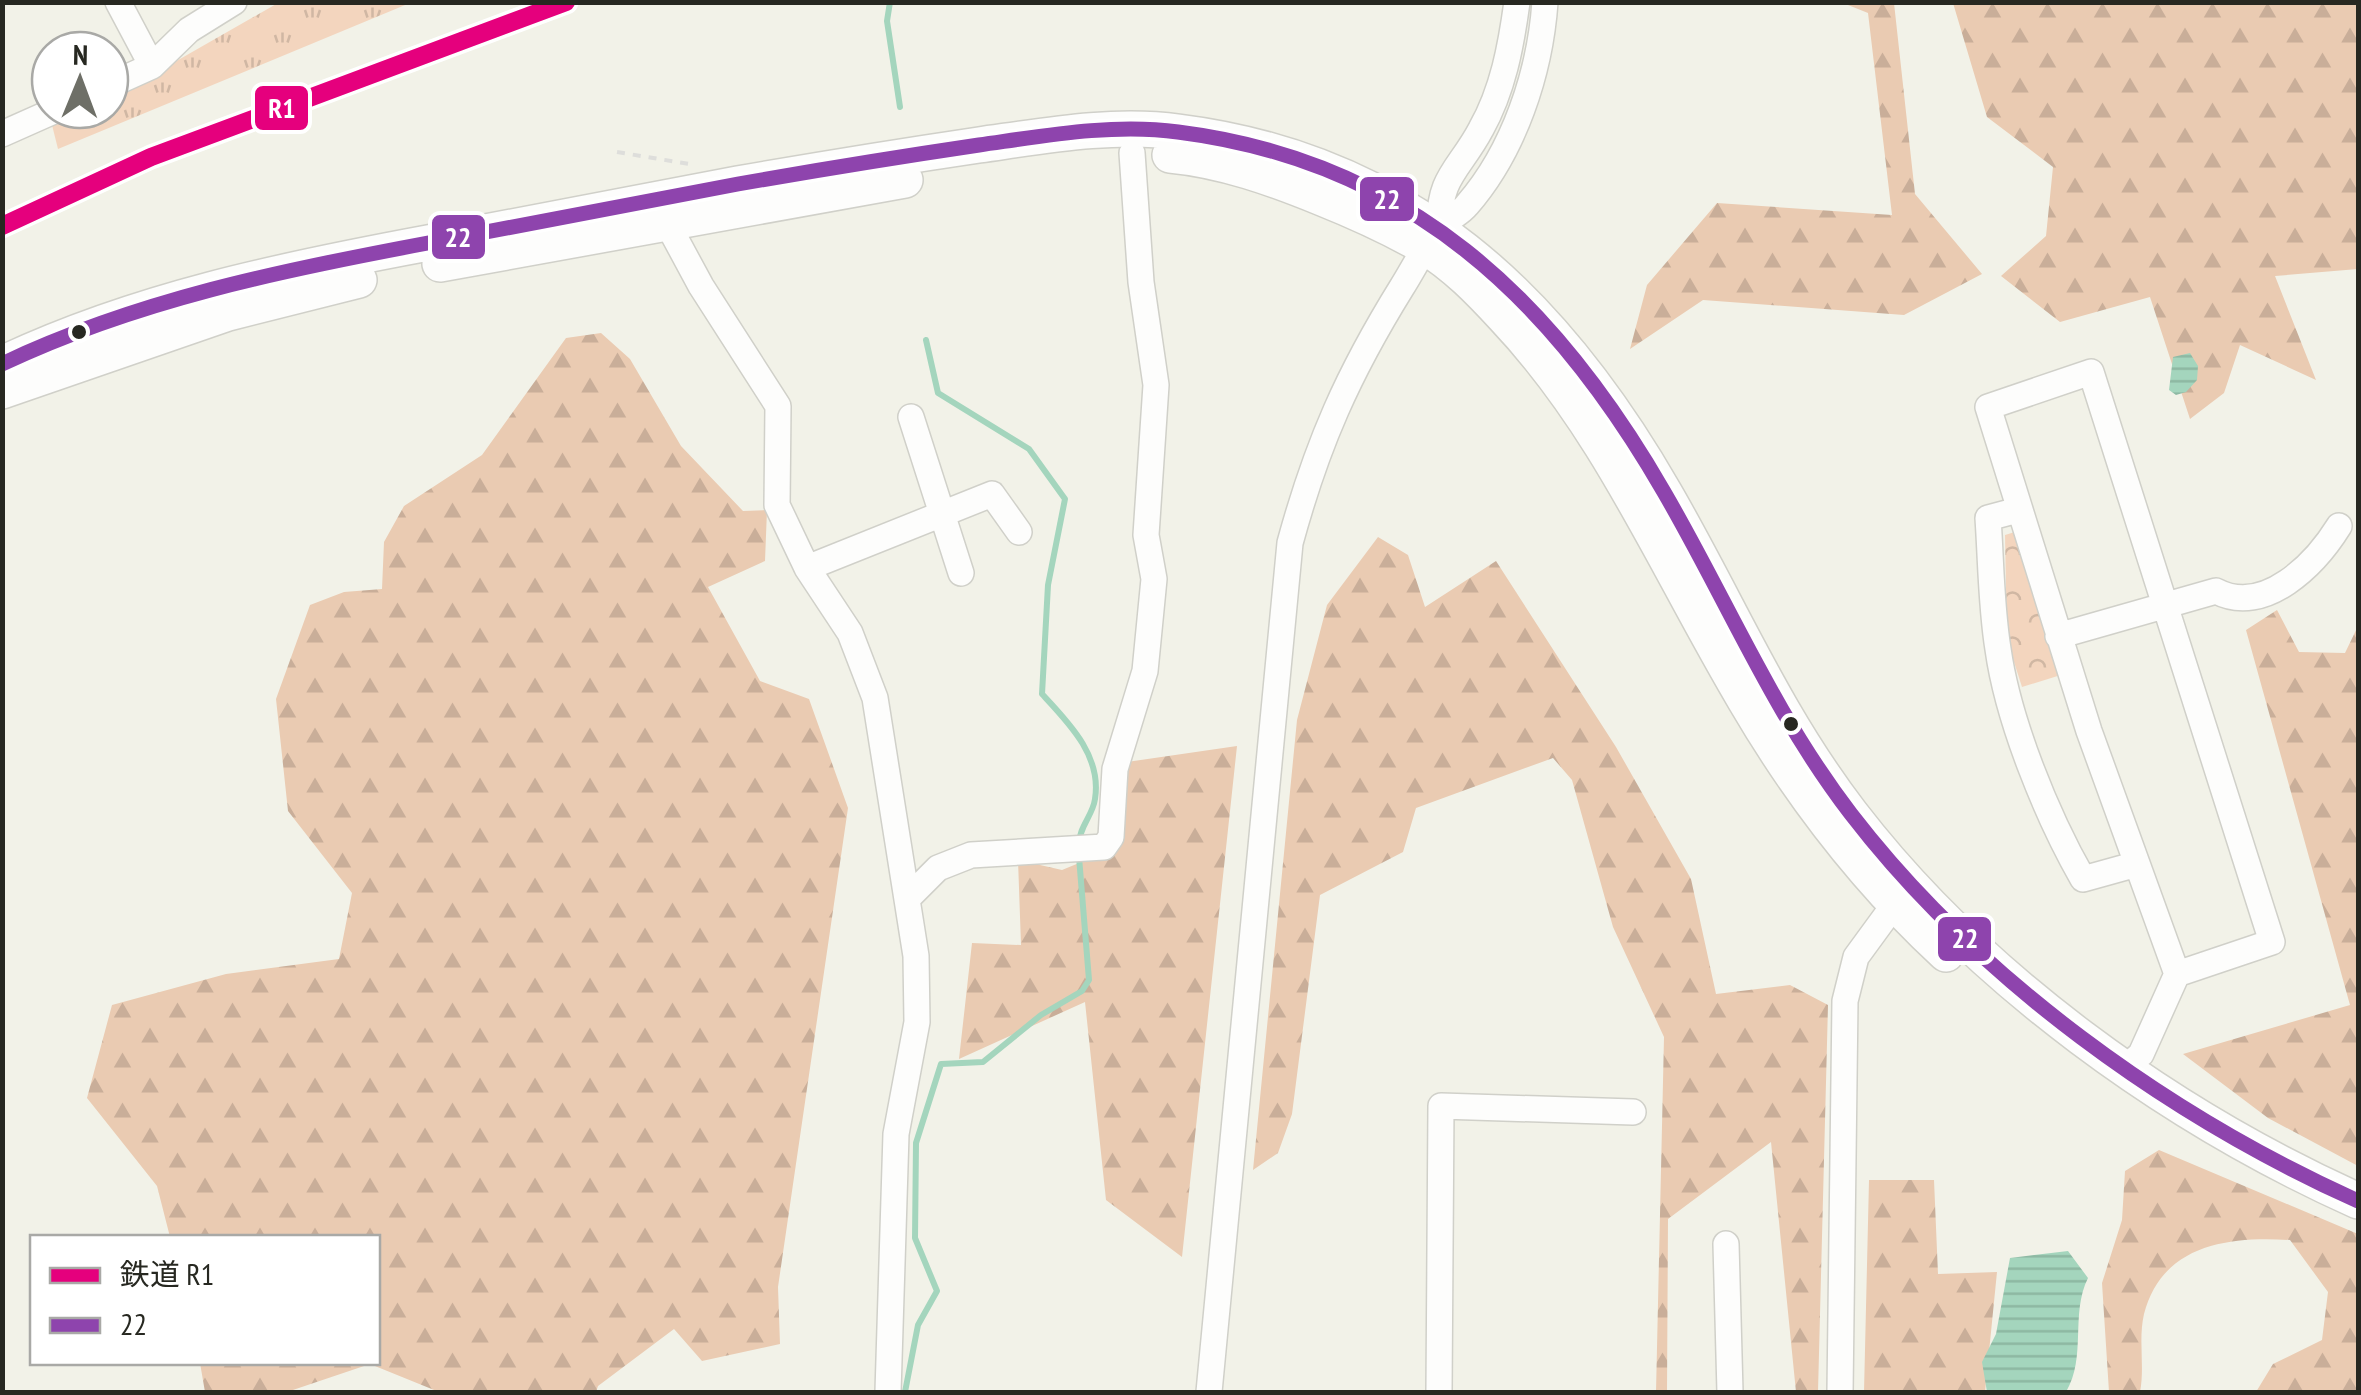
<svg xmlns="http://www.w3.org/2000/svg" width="2361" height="1395" font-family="'PT Sans Narrow','Noto Sans JP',sans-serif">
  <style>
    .grass { fill: url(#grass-tufts) }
    .forest { fill: url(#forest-firs) }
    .park { fill: url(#park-crowns) }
    .water { fill: url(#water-rules) }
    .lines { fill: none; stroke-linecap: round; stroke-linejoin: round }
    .stream { stroke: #a4d5bd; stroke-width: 6 }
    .minor-casing { stroke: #d0d0c9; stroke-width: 28 }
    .highway-casing { stroke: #d0d0c9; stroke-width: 38 }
    .path { stroke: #dededb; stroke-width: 4; stroke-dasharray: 8 8; stroke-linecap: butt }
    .minor { stroke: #fdfdfc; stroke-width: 25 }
    .highway { stroke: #fdfdfc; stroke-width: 35 }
    .bus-1-casing { stroke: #fff; stroke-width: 22 }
    .bus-1 { stroke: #8e44ad; stroke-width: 15 }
    .rail-1-casing { stroke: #fff; stroke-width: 25 }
    .rail-1 { stroke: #e5007d; stroke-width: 18 }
    .bus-dot { fill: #272821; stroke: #fff; stroke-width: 4 }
    .line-badge { stroke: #fff; stroke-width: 4 }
    .badge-label { font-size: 28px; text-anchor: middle; font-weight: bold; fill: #fff }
  </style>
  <defs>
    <pattern id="grass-tufts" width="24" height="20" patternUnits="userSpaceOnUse" patternTransform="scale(2.5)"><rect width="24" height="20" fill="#f3d5be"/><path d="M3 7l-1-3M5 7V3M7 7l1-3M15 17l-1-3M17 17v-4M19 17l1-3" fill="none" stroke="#d0b7a3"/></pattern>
    <pattern id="forest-firs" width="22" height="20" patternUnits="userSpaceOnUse" patternTransform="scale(2.5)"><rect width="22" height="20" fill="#eacbb2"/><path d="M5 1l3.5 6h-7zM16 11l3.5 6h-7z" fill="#c9ae99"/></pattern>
    <pattern id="park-crowns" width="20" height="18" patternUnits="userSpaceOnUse" patternTransform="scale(2.5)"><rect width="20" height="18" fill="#f3d5be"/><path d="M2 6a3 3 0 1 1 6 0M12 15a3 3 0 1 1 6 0" fill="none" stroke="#d0b7a3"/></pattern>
    <pattern id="water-rules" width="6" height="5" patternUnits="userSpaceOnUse" patternTransform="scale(2.5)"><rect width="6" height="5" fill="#a4d5bd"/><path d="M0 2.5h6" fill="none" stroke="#8db7a2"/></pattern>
  </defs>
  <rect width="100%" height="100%" fill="#f2f2e8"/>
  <!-- grass -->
  <path class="grass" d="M278 3H410L58 149 52 125 85 110H110V99Z"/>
  <!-- forest -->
  <path class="forest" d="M1843 3H1894L1915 194 1982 274 1904 315 1703 300 1630 349 1647 285 1717 203 1892 215 1868 13Z
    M1953 3H2358V269L2275 276 2316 380 2240 345 2224 393 2190 419 2150 297 2060 322 2001 276 2046 236 2053 167 1987 117Z
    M601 333 630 359 681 446 743 511 767 510 765 561 708 587 760 681 809 699 848 808 778 1287 780 1344 702 1361 674 1329 598 1386 596 1392H439L370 1364 287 1392H205L200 1363 378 1362V1238L170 1237 157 1186 87 1098 112 1005 226 974 339 959 352 893 288 811 276 699 310 605 344 592 382 589 384 542 404 506 482 455 566 338Z
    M1378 537 1408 555 1425 607 1496 561 1616 747 1691 879 1716 994 1790 985 1828 1005 1818 1392H1796L1771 1142 1668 1219 1667 1392H1656L1664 1037 1613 927 1572 780 1553 758 1416 808 1403 852 1320 895 1292 1114 1278 1153 1253 1170 1297 720 1327 605Z
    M2277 610 2299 652 2345 653 2358 626V1166L2268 1118 2183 1054 2350 1005 2246 630Z
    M1237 746 1182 1257 1106 1200 1085 1002 959 1059 972 943 1021 945 1018 860 1062 870 1118 847 1120 763Z
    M2159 1150 2358 1234V1392H2256L2273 1364 2322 1340 2328 1292 2290 1240C2227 1236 2162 1245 2144 1314 2138 1340 2145 1366 2140 1392H2109L2102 1283 2122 1220 2125 1171Z
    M1869 1180H1934L1938 1274 1997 1272 1985 1392H1864Z"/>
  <!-- park -->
  <path class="park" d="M2018 531 2064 674 2022 687 2007 640 2005 535Z"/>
  <!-- water -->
  <path class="water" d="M2190 353 2198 366 2197 380 2186 392 2176 395 2169 390 2173 357Z
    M2068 1251 2088 1278C2070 1314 2087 1357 2066 1392H1987L1982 1362 1996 1334 2010 1258Z"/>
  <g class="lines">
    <!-- stream -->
    <path class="stream" d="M890 2 887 21 900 107
      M926 340 938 393 1029 449 1065 499 1048 585 1042 694C1069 723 1102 756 1095 799 1093 815 1079 827 1079 844
      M905 1392 918 1325 937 1291 915 1238 916 1143 941 1064 983 1062 1041 1015 1082 991 1089 980 1079 857"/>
    <!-- minor casing -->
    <g class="minor-casing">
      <path id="minor" d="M118 2 152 66
        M110 85 152 66 189 30 234 2
        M2 134 56 110
        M660 210 701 286 778 406 777 505 807 568 850 633 875 698 916 956 917 1022 896 1134 888 1392
        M1440 226C1438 177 1460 169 1481 129 1503 90 1511 46 1517 2
        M911 417 961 573
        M2018 510 1988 518C1991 561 1991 606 1998 649 2008 721 2047 816 2083 879L2137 864
        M807 568 992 494 1019 532
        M2058 636 2216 591C2265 617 2316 563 2339 526
        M910 896 938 868 971 855 1104 847 1111 837 1115 769 1145 671 1154 579 1146 535 1156 385 1141 282 1132 153
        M2124 1069 2141 1054 2177 974 2089 731 1988 407 2091 372 2272 942 2177 974
        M1726 1244 1730 1392
        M1209 1392 1290 543C1317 444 1348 374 1402 287 1414 268 1424 247 1438 229 1446 219 1459 215 1467 205 1514 151 1540 73 1545 2
        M1439 1392 1441 1106 1633 1112
        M1840 1392 1845 1001 1856 957 1905 890"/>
    </g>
    <!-- highway casing -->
    <g class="highway-casing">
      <path id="highway" d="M1170 155C1223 160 1273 178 1322 198 1357 212 1392 228 1425 247 1455 265 1480 291 1504 317 1609 428 1667 569 1745 700 1800 794 1866 880 1946 954
        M440 264 905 180
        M2 364C137 300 283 270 428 243 532 223 635 203 738 184 818 170 898 157 979 145 1043 136 1113 123 1178 132 1408 161 1552 298 1664 492 1728 602 1772 711 1851 814 1978 979 2169 1116 2358 1201
        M2 391 228 313 359 280"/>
    </g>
    <!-- path -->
    <path class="path" d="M617 152 689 164"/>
    <!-- minor -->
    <use href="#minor" class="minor"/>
    <!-- highway -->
    <use href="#highway" class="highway"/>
    <!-- bus-1 casing -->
    <g class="bus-1-casing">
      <path id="bus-1" d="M2 364C137 300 283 270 428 243 532 223 635 203 738 184 818 170 898 157 979 145 1043 136 1113 123 1178 132 1408 161 1552 298 1664 492 1728 602 1772 711 1851 814 1978 979 2169 1116 2358 1201"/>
    </g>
    <!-- bus-1 -->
    <use href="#bus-1" class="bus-1"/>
    <!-- rail-1 casing -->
    <g class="rail-1-casing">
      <path id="rail-1" d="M2 226 151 157 566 2"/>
    </g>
    <!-- rail-1 -->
    <use href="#rail-1" class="rail-1"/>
  </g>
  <!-- markers -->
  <g class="bus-dot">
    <circle cx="79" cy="332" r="9"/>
    <circle cx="1791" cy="724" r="9"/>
  </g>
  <g class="line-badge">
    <rect x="253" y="84" width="57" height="48" rx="10" fill="#e5007d"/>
    <rect x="1358" y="175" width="58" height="48" rx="10" fill="#8e44ad"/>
    <rect x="430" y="213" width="57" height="48" rx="10" fill="#8e44ad"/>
    <rect x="1936" y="915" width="57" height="48" rx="10" fill="#8e44ad"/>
  </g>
  <g class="badge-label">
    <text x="282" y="118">R1</text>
    <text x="1387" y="209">22</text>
    <text x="458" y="247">22</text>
    <text x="1965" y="948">22</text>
  </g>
  <!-- border -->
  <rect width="2361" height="1395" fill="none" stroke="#272821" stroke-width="10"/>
  <!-- legend -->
  <rect x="30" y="1235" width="350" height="130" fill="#ffffff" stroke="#a9a9a6" stroke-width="2.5"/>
  <rect x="50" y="1268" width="50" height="15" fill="#e5007d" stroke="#a9a9a6" stroke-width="2.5"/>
  <text x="120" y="1285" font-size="30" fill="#272821">鉄道 R1</text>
  <rect x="50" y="1318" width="50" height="15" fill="#8e44ad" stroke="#a9a9a6" stroke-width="2.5"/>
  <text x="120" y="1335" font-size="30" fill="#272821">22</text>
  <!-- north arrow -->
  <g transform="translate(80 80) rotate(1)"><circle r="48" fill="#ffffff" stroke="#a9a9a6" stroke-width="2.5"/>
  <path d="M0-8L18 38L0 25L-18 38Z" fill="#6e6f67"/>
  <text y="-15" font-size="28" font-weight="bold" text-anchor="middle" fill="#272821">N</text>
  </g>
</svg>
